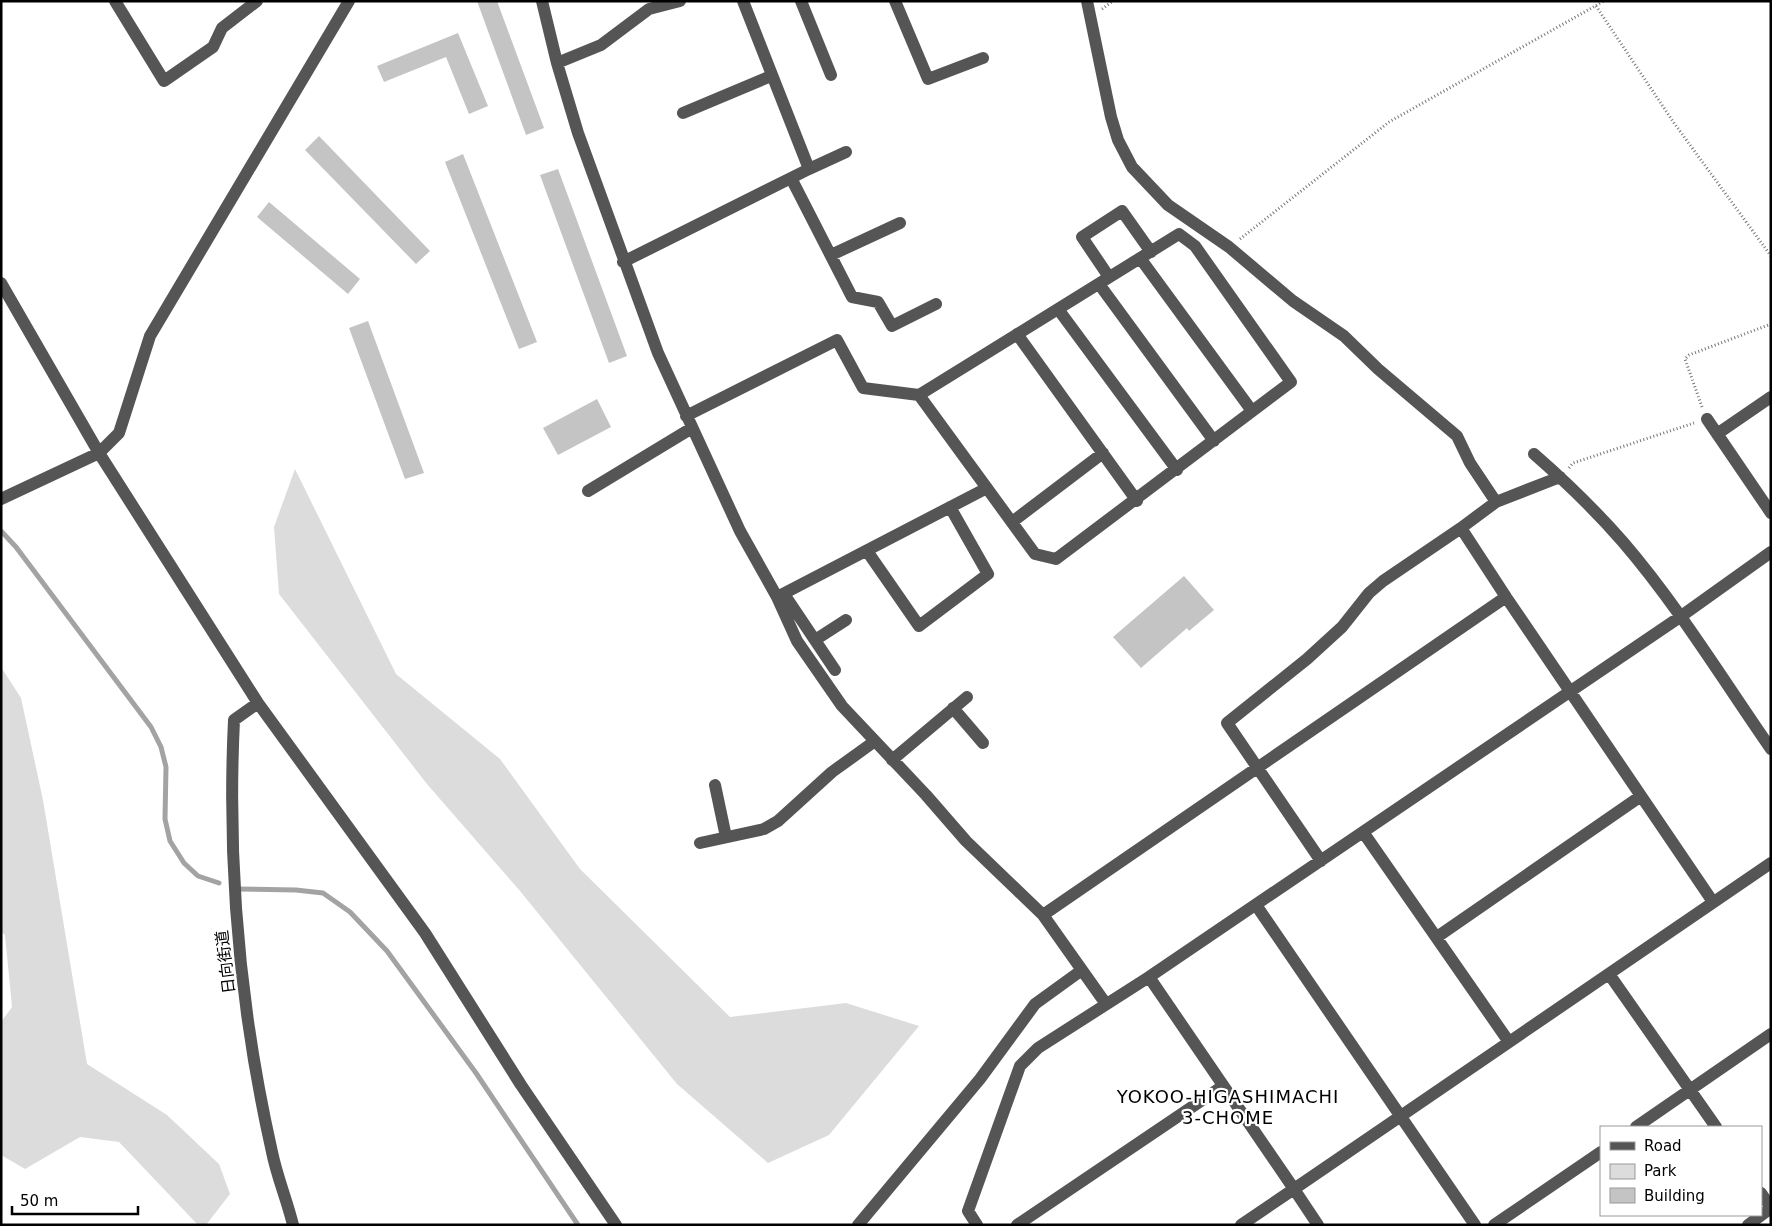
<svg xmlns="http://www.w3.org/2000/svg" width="1772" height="1226" font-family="'DejaVu Sans','Noto Sans JP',sans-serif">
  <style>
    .green { fill: #dcdcdc }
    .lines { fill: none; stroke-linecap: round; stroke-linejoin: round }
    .stream { stroke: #a3a3a3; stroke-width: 5 }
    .building { fill: #c4c4c4 }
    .path { stroke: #777; stroke-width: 3; stroke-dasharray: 1 2.5; stroke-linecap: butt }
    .minor { stroke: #555; stroke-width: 12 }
    .labels { text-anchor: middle; stroke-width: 4.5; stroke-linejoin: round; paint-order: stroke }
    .street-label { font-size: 16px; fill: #000; stroke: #fff }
    .neighbourhood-label { font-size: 18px; letter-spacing: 1px; fill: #000; stroke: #fff }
  </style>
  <rect width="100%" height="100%" fill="#fff"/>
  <!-- green -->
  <path class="green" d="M295 469 396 674 500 759 580 869 730 1017 846 1003 919 1026 829 1135 768 1163 677 1084 520 891 427 784 279 594 274 527Z
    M1 667 21 698 43 800 87 1064 167 1115 219 1164 230 1194 206 1225H198L119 1142 80 1137 25 1169 1 1155V1022L12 1007 5 935 1 932Z"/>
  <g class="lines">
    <!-- stream -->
    <path class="stream" d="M1 531 16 547 151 727 161 747 166 767 165 819 170 841 184 863 198 876 219 883
      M237 889 296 890 323 893 350 912 387 951 476 1073 578 1225"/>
  </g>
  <!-- building -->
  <path class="building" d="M477 1H497L544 128 526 135Z
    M458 33 488 106 469 114 446 57 384 82 377 66Z
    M319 136 430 251 416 264 305 150Z
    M463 154 537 342 519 349 445 162Z
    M558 169 627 356 609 363 540 175Z
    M269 202 360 279 348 294 257 217Z
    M368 321 424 473 405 479 349 328Z
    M597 399 611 427 558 455 543 428Z
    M1184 576 1214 610 1189 631 1187 628 1141 668 1113 637Z"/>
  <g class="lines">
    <!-- path -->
    <path class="path" d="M1596 6 1674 123 1771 256
      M1102 9 1113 1
      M1240 239 1389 122 1604 1
      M1702 407 1685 359 1689 355 1771 324
      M1569 468 1573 463 1694 423"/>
    <!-- minor -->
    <path class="minor" d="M115 1 164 81 213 47 222 28 257 1
      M542 1 557 63 578 133 658 353 740 531 777 597 797 641 842 706 926 795 966 841 1043 915 1106 1004
      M801 1 831 75
      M895 1 928 79 983 58
      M1087 1 1111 117 1118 140 1132 167 1168 205 1229 247 1293 301 1344 336 1378 369 1457 436 1470 463 1496 502
      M557 63 601 45 649 9 680 1
      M683 113 771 76
      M809 169 846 152
      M791 178 852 297 878 302 892 326 936 304
      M831 255 900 223
      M1140 258 1252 411
      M623 262 809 169 743 1
      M1109 277 1082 237 1122 211 1151 252
      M1 283 99 453 258 703 425 933 521 1085 616 1225
      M1099 284 1214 441
      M1058 309 1177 470
      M1017 334 1137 501
      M686 416 837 340 863 388 919 395 1179 234 1195 246 1291 382 1056 559 1035 554 919 395
      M1707 419 1771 513
      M1717 434 1771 397
      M1534 454C1565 481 1596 511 1623 542 1678 606 1723 680 1771 749
      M588 491 692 428
      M1 499 99 453 119 433 150 336 349 1
      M1012 522 1103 453
      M867 551 919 626 988 574 950 507
      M784 594 835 670
      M777 597 987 488
      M1506 597 1461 528 1496 502 1560 477
      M815 640 846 620
      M258 703 234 720C227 865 240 1010 272 1152 277 1177 287 1200 293 1225
      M953 708 983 743
      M892 760 967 697
      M715 785 726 837
      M1363 832 1509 1042
      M700 843 764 829 778 821 832 772 875 741
      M1321 861 1227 723 1307 659 1342 627 1369 593 1383 581 1461 528
      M1256 905 1475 1225
      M1043 915 1506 597 1713 902
      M1437 937 1641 796
      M1609 974 1716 1127
      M1149 977 1680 617 1771 552
      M1636 1127 1771 1034
      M1761 1193 1771 1208
      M858 1225 980 1079 1035 1004 1082 970
      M977 1225 968 1211 1020 1066 1038 1048 1149 977 1294 1189 1241 1225
      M1017 1225 1223 1086
      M1318 1225 1294 1189 1771 863
      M1494 1225 1601 1152
      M1748 1225 1771 1208"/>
  </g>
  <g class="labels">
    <!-- street labels -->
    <g class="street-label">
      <text transform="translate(225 962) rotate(-97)" y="6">日向街道</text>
    </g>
    <!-- neighbourhood labels -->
    <g class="neighbourhood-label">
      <text x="1228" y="1103">YOKOO-HIGASHIMACHI<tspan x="1228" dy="21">3-CHOME</tspan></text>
    </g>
  </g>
  <!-- border -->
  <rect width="1772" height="1226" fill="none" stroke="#000000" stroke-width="5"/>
  <!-- legend -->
  <rect x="1600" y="1126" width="162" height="90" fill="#ffffff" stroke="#999999"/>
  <rect x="1610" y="1142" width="25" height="8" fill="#555555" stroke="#999999"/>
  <text x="1644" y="1151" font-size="15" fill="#000000">Road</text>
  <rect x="1610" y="1164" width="25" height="15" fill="#dcdcdc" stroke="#999999"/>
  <text x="1644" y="1176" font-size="15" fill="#000000">Park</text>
  <rect x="1610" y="1188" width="25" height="15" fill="#c4c4c4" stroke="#999999"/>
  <text x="1644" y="1201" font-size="15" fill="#000000">Building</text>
  <!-- scale -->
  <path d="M12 1206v8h126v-8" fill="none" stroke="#000000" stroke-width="2.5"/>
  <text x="20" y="1206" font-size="15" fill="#000000" stroke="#ffffff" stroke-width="4" paint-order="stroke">50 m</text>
</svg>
